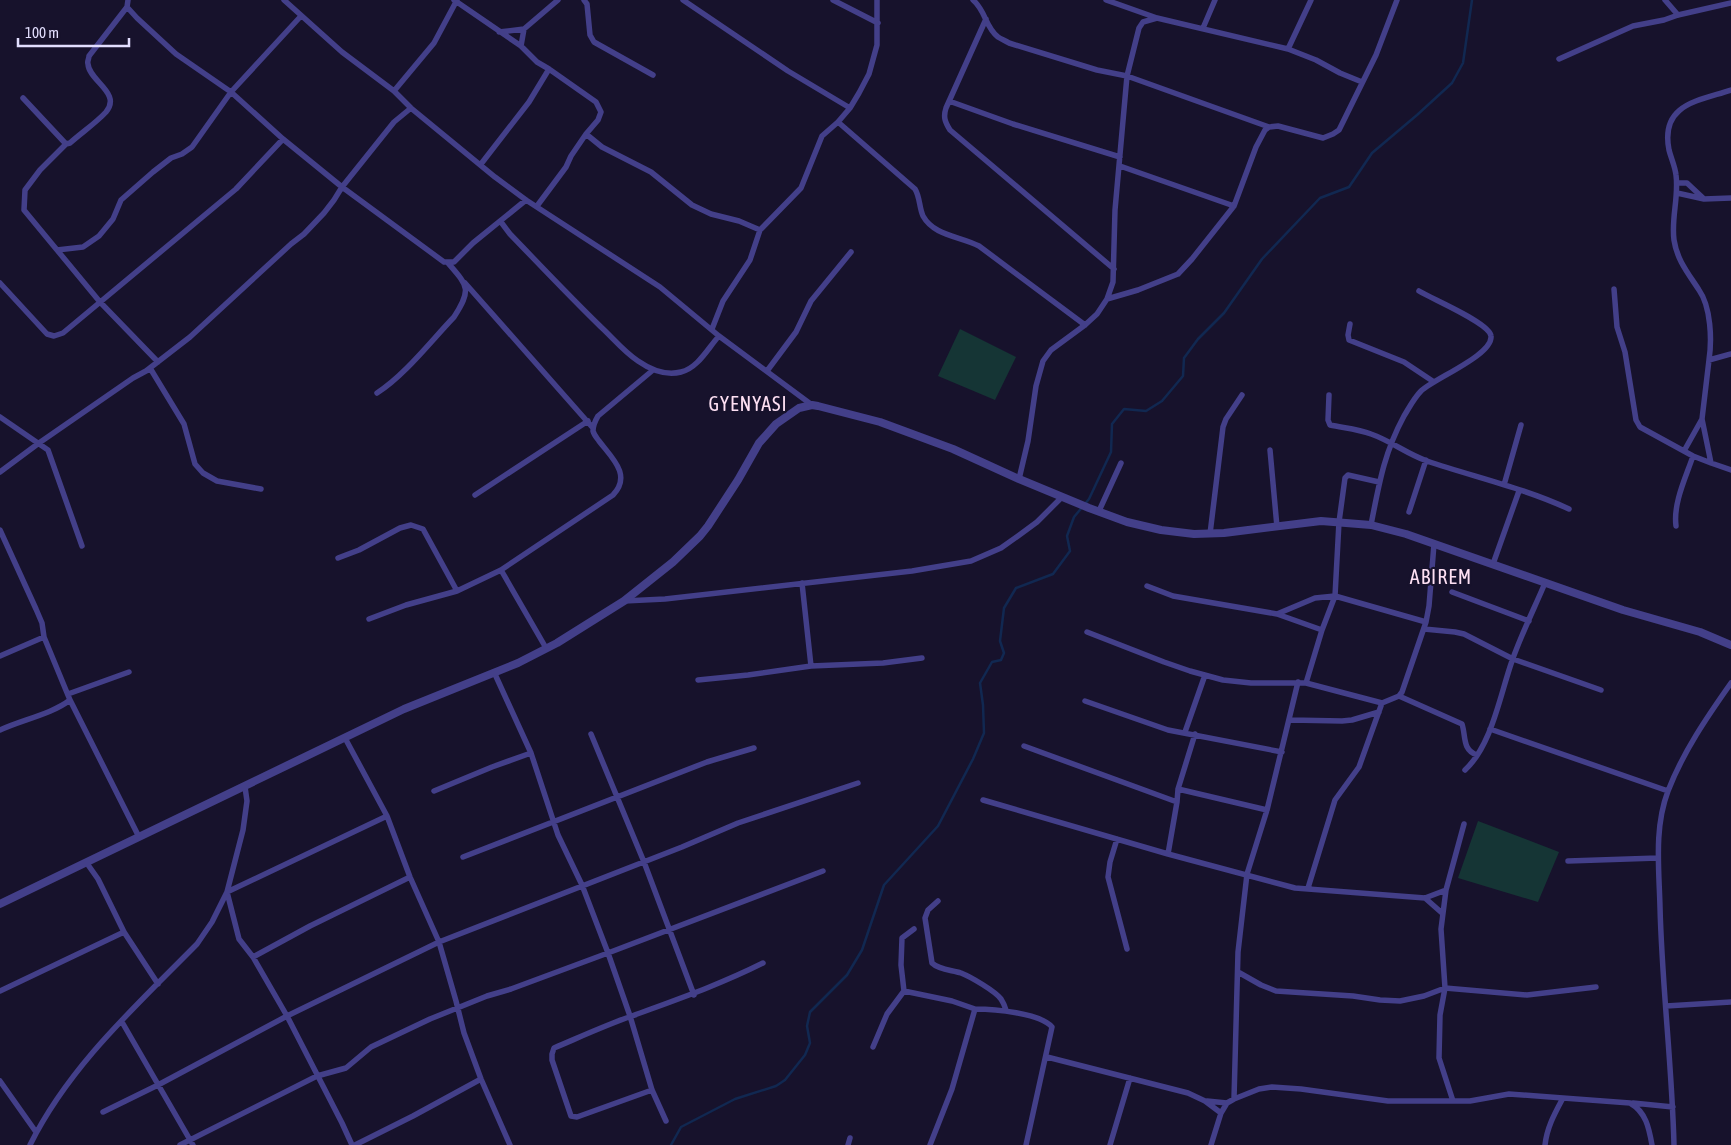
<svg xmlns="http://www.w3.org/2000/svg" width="1731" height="1145" font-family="'Asap Condensed',sans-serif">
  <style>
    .garden { fill: #153535 }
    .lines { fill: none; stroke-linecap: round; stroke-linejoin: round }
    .stream { stroke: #112851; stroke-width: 2.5 }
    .minor { stroke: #433f89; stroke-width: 5.5 }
    .tertiary { stroke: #433f89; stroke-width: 8 }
    .labels { text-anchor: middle; stroke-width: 4.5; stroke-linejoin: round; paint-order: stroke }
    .quarter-label { font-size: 20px; letter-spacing: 1px; fill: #fee0f3; stroke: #17122c }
  </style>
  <rect width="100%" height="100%" fill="#17122c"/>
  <!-- garden -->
  <path class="garden" d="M960 329 1016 357 995 400 938 376Z
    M1478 821 1559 852 1538 902 1458 878Z"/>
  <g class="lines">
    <!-- stream -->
    <path class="stream" d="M671 1145 681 1127 735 1099 776 1086 785 1080 805 1055 810 1043 807 1026 810 1012 847 975 862 950 884 885 938 826 973 759 984 733 983 705 980 683 992 662 1001 660 1004 653 1000 641 1004 608 1016 588 1053 574 1070 551 1067 536 1074 517 1089 499 1111 452 1112 424 1124 409 1146 411 1162 401 1183 376 1184 358 1198 339 1224 313 1262 259 1320 198 1349 187 1372 153 1417 115 1452 83 1463 63 1472 0"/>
    <!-- minor -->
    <path class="minor" d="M128 0 127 7 137 18 176 54 231 92 283 139 342 187 444 262H454L473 243 526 200
      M284 0 342 52 394 91 411 108 495 177 526 200 660 287 719 336 812 405
      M454 0 521 46 537 62 549 69 529 102 481 164
      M584 0 587 4 590 35 594 42 653 75
      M683 0 788 71 850 108
      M833 0 878 23
      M973 0C986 11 985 27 998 37 1001 39 1006 41 1009 43L1097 70 1127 76 1269 127
      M1106 0 1157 18 1288 49 1316 60 1340 73 1362 82
      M1665 0 1678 15
      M986 19 946 108C943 117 945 122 950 130L1114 269
      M1203 28 1215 0
      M499 32 524 29 558 0
      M521 46 524 29
      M1288 49 1311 0
      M1559 59 1633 26 1664 20 1678 15 1731 3
      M394 91 434 43 457 0
      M23 98 66 144 70 143C81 133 96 123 106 112 122 93 89 81 88 64 87 61 89 59 89 56L127 7
      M949 101 1013 124 1120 157
      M838 122 915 189C920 197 919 207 923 216 934 236 960 236 979 246L1085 325
      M586 134 602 147 651 172 692 205 711 214 739 221 760 230 801 188 822 136 838 122 850 108 859 93 869 74 877 45V0
      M66 144 40 170 25 190 24 210 100 302 158 362
      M1120 166 1234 206
      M1677 183H1687L1703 198
      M1677 193 1704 199 1731 198
      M537 206 566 167 571 156 586 134 598 120 601 112 596 102 549 69
      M501 222 510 234C540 265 570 297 601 327 613 338 624 352 638 361 651 370 665 376 681 372 698 368 708 348 719 336
      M57 250 83 247 99 236 113 219 121 200 153 172 171 158 182 154 192 147 231 92 301 16
      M0 283 47 334 54 336 63 333 236 189 283 139
      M465 283 593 428
      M1614 289 1617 327 1625 352 1636 420 1640 427 1693 456 1711 463
      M1107 299 1138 290 1178 274 1192 259 1234 206 1256 147 1265 130 1269 127 1278 126 1323 138 1333 134 1339 130 1376 55 1397 0
      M1350 324 1348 335 1349 340 1404 362 1434 382
      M712 329 723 301 750 260 760 230
      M1731 354 1709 360 1702 419 1711 463 1731 470
      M1709 360C1712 340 1711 307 1699 290 1688 273 1677 260 1674 240 1671 218 1679 197 1676 175 1675 166 1671 158 1669 150 1660 104 1698 101 1731 90
      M150 368 184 424 195 464 203 473 217 481 261 489
      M767 371 796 332 811 301 851 252
      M377 393C405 375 431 341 454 317 472 289 468 286 448 263
      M1329 395 1328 420 1330 425C1344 428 1358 429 1371 434 1391 441 1407 454 1427 461 1474 477 1524 488 1569 509
      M0 417 48 450 82 546
      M1270 450 1277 527
      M1684 451 1702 419
      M0 472 39 443 133 378 146 371 190 337 291 244 304 234 324 213 334 200 342 187 394 122 411 108
      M1019 479 1028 441 1036 386 1043 361 1051 350 1085 325 1097 314 1107 299 1113 282 1115 210 1127 76 1139 28 1143 22 1157 18
      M1504 485 1521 425
      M475 495 588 421
      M1099 511 1121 463
      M1409 512 1426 460
      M1371 525C1379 484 1384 453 1404 416 1409 408 1414 398 1421 391 1435 378 1493 355 1491 336 1490 323 1432 299 1419 291
      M1676 526C1673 503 1686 477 1693 456
      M0 530 36 609 42 623 44 637 70 700C52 714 21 720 0 730
      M1210 534 1223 427 1226 419 1242 395
      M338 558 359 550 400 528 411 525 423 529 457 591 501 570 613 495C632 475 612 458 599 441 597 438 594 435 593 431 593 425 595 421 598 416L653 370
      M1493 564 1519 491
      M501 570 546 648
      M802 583 811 666 883 663 922 658
      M1147 586 1173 596 1277 614 1315 598 1335 596 1426 622
      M1452 592 1529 621
      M624 601 665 599 912 571 971 561 1001 548 1018 536 1037 522 1062 497
      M1277 614 1322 630
      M369 619 406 605 457 591
      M1424 629 1455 632 1464 634 1513 659 1601 690
      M1087 632 1164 662 1190 671 1223 680 1251 683H1306L1382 703 1399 696 1402 692 1426 622 1429 606 1434 544
      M0 656 44 637
      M494 672 531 753 558 835 582 885 608 953 630 1016 652 1090 666 1121
      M698 680 748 675 811 666
      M1306 683 1322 630 1335 596 1339 522 1345 478 1348 475 1379 482
      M68 694 129 672
      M1399 696 1462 724C1466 736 1462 750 1477 755
      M70 700 139 837
      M1085 701 1168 730 1282 752
      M1290 720 1342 721 1352 720 1379 712
      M1490 729 1668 791
      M1185 732 1205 675
      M591 734 644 862 694 995
      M345 738 387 816 410 877 439 942 456 1001 464 1033 481 1079 510 1145
      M1024 746 1177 802
      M1465 770C1492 745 1500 695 1512 661 1521 635 1534 609 1545 583
      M1178 789 1267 810
      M434 791 492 767 531 753
      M983 800 1168 854 1295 888 1425 898 1446 890
      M1117 839 1110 862 1108 877 1127 949
      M1168 854 1177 802 1178 789 1195 734
      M463 857 707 762 754 748
      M1568 861 1658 858
      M86 862 98 879 124 932 158 984
      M1308 888 1335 800 1359 767 1382 703
      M1425 898 1442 913
      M938 901 928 910 925 918 932 963C939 970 952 970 961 973 971 977 995 991 1001 999 1003 1002 1005 1007 1006 1010
      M253 957 310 926 410 877
      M1238 972 1261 985 1276 991 1353 996 1380 1000 1400 1001 1424 996 1445 988 1527 995 1596 987
      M0 991 124 932
      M904 991 901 965 902 938 914 929
      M1666 1006 1731 1002
      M122 1022 193 1145
      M873 1047 887 1014 904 991 952 1001 975 1009
      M1047 1057 1188 1093 1205 1101 1221 1113 1227 1103 1234 1099 1259 1089 1272 1087 1301 1089 1388 1101H1453L1439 1058 1440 1015 1445 988 1441 929 1446 890 1464 824
      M0 1081 36 1132
      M652 1090 577 1117 571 1116 552 1060V1054L554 1048C580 1037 606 1025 632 1016 678 999 719 985 763 963
      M1563 1098 1630 1103C1646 1112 1649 1128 1652 1145
      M1234 1099 1238 952 1247 874 1267 810 1298 682
      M1207 1101 1227 1103
      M1453 1101H1470L1509 1094 1563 1098C1555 1113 1547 1127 1545 1145
      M1633 1103 1673 1107
      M103 1112 158 1085 287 1016 439 942 682 847 738 823 858 783
      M30 1145C69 1066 136 1006 197 944L212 922 227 892 243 830 247 801 245 787
      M180 1145 317 1076 346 1068 371 1047 430 1019 487 996 511 989 608 953 823 871
      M352 1145 342 1123 287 1016 253 957 239 939 227 892 387 816
      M355 1145 413 1116 481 1079
      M848 1145 850 1138
      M930 1145 952 1089 975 1009C994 1009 1040 1013 1052 1027L1026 1145
      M1110 1145 1130 1078
      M1211 1145 1221 1113
      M1674 1145C1672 1065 1662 987 1660 907 1659 868 1654 828 1668 791 1683 752 1707 717 1731 683"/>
    <!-- tertiary -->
    <path class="tertiary" d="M0 904 404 709 518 663 557 643 624 601 673 562 700 536 708 526 738 480 759 443 776 424 799 408 812 405 818 406 880 422 953 449 1019 479 1089 508 1127 522 1161 530 1194 534 1224 533 1321 521 1371 525 1406 534 1623 610 1700 632 1731 645"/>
  </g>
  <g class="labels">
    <!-- quarter labels -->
    <g class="quarter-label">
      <text x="748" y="411">GYENYASI</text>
      <text x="1441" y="584">ABIREM</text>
    </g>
  </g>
  <!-- scale -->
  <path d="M18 38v8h111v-8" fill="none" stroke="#e2defe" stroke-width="2.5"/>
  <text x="25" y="38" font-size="15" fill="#e2defe" stroke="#17122c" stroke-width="4" paint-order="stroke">100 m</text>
</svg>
